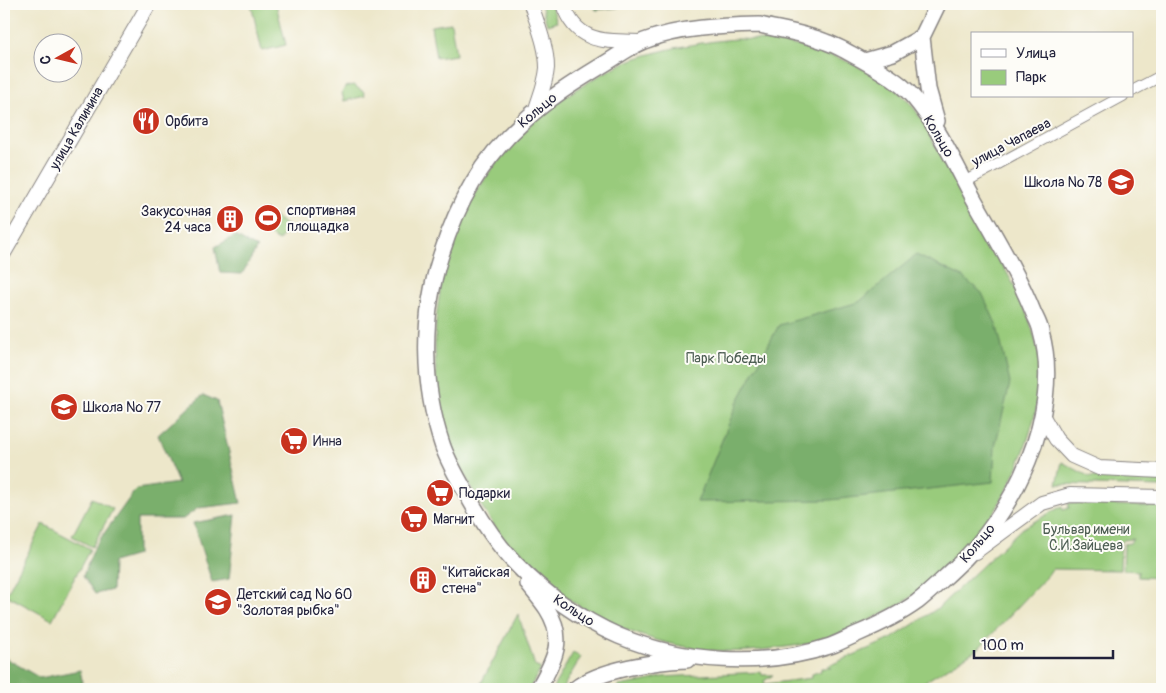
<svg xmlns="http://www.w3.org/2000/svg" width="1166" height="693" font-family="Pangolin,sans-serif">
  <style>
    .green { fill: #99cb7c; stroke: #5e765c }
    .forest { fill: #7aaf6c; stroke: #4e6854 }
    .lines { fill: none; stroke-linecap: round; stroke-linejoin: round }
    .street-casing { stroke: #888482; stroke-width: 12 }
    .secondary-casing { stroke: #888482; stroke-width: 16 }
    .primary-casing { stroke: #888482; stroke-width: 18 }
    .street { stroke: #fff; stroke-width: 10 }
    .secondary { stroke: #fff; stroke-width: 14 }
    .primary { stroke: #fff; stroke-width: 15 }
    .labels { text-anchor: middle; stroke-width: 4; stroke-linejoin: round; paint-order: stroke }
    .street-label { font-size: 14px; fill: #22223b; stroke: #fdfcf7 }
    .poi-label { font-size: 14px; fill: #22223b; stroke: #fdfcf7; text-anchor: start }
    .park-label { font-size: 14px; fill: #4c5d52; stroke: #fdfcf7 }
  </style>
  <rect width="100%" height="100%" fill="#fdfcf7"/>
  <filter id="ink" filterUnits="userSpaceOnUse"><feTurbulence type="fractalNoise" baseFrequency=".02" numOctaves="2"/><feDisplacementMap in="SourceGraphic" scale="10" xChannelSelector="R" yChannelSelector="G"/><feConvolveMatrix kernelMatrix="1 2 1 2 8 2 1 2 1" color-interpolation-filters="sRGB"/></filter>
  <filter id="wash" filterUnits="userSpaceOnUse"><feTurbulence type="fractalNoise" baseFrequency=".0096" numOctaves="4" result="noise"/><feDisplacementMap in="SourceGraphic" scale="20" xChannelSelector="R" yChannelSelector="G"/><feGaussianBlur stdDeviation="1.12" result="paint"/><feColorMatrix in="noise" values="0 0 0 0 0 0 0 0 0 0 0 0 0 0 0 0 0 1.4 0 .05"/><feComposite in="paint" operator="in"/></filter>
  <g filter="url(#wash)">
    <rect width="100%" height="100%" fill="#ede7ca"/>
    <!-- green -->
    <path class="green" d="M251 4H276L286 45 262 51Z
      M541 4H551L557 22 547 25Z
      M451 23 456 55 436 58 431 26Z
      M736 39C787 40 839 52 882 80 890 85 899 91 906 99 918 111 925 125 932 140L1015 287C1028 314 1039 343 1041 373 1041 386 1039 398 1036 410 1025 456 1006 503 974 537 959 554 944 572 927 586 903 604 876 618 848 630 839 633 830 638 820 641 804 645 786 647 769 649 754 651 738 652 724 651 651 648 580 617 529 566 520 557 511 548 503 538 491 522 480 505 471 487 458 463 447 438 441 411 435 381 434 350 436 321 439 288 448 249 462 219 468 206 476 193 484 180 490 172 495 163 501 155 525 126 554 102 587 83 602 74 617 65 634 59 667 48 701 42 736 39Z
      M353 85 364 92 365 96 344 101 342 93 345 87Z
      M265 210 289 227 279 241 256 227Z
      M1062 462 1090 477 1162 479V487L1057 484Z
      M92 498 113 509 92 547 72 536Z
      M1068 503 1162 507V578L1138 577V571L1123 570 1124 544 1130 543 1133 539 1124 540 1121 543 1120 570 1052 569 1047 576 978 649 913 689H614L619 686 642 682 662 677 761 672 762 675H773L764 681 765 684 812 678V674L821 671V668H831L828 666 891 639 938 608 1021 529 1062 506 1063 510 1069 508Z
      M43 524 90 549 52 620 6 595Z
      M518 614 535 666 541 669 529 689H478Z
      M573 653 581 657 562 689H552Z"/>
    <!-- forest -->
    <path class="forest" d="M593 4H634L632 6 596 10Z
      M235 236 257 248 242 274 220 273 215 247Z
      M916 255 961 276 982 293 997 326 1010 383 995 447 993 482 830 500 697 502 738 401 779 325 859 302Z
      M203 395 217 401 241 503 198 508 183 519H137V555L113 562 112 590 95 594 83 576 95 546 136 489 178 483 158 435Z
      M236 515 229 579 212 582 193 523Z
      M4 657 40 678 80 670 84 689H4Z"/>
  </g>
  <g filter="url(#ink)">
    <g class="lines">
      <!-- street casing -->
      <g class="street-casing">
        <path id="street" d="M1132 91 1159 77
          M965 182 1123 96"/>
      </g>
      <!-- secondary casing -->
      <g class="secondary-casing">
        <path id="secondary" d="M531 4C537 24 547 46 547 68 546 82 540 96 536 109
          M563 4C576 44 605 41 640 42
          M4 253 149 4
          M1042 415 1056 439 1072 456 1099 468 1162 471
          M975 552 1042 503 1070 495 1162 497"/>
      </g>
      <!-- primary casing -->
      <g class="primary-casing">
        <path id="primary" d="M760 25C781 30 806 34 826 42 832 44 838 47 844 50 864 61 884 71 902 86 912 94 920 105 927 115 946 142 959 172 975 201 996 238 1018 274 1034 314 1037 320 1040 325 1041 332 1064 412 1013 516 954 569 942 580 930 592 917 602 899 615 878 625 857 634 848 638 839 643 830 646 764 668 683 663 619 636 582 620 543 593 515 563 495 542 479 517 465 491 457 477 449 463 443 447 422 386 421 316 441 255 458 202 481 160 522 123 546 100 573 83 601 66 615 58 629 47 644 41 680 27 721 26 760 25Z
          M922 37 928 89 937 121
          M922 37 938 4
          M865 61 893 53 922 37
          M528 584C534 592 541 600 547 609 567 640 553 662 538 689
          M575 689C600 669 656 661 687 660"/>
      </g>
      <!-- street -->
      <use href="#street" class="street"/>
      <!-- secondary -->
      <use href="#secondary" class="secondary"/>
      <!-- primary -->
      <use href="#primary" class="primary"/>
    </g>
  </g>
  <!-- icons -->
  <defs>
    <g id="restaurant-disc" transform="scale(1.4375)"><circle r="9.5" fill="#c8321e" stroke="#fdfcf7"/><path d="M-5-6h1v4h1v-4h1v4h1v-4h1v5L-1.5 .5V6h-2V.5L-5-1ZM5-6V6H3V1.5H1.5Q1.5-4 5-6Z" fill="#fff"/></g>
    <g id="school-disc" transform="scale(1.4375)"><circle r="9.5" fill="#c8321e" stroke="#fdfcf7"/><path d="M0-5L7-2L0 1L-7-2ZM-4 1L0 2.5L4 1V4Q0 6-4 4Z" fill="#fff"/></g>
    <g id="stadium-disc" transform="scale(1.4375)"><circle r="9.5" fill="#c8321e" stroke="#fdfcf7"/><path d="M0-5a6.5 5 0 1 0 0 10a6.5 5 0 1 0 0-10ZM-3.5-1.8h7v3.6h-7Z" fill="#fff"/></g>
    <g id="building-disc" transform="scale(1.4375)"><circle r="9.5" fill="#c8321e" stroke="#fdfcf7"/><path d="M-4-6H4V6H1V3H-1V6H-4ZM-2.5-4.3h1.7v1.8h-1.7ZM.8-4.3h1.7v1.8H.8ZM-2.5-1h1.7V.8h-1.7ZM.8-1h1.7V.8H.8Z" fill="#fff"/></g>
    <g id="supermarket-disc" transform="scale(1.4375)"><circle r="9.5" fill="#c8321e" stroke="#fdfcf7"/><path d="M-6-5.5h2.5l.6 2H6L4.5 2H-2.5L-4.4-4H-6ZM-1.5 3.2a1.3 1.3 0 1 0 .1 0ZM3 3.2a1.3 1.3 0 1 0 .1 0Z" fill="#fff"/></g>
  </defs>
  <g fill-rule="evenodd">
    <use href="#restaurant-disc" x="146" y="121"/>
    <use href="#school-disc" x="1121" y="182"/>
    <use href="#stadium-disc" x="268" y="218"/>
    <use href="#building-disc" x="230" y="219"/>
    <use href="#school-disc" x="64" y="407"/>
    <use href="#supermarket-disc" x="294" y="441"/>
    <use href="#supermarket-disc" x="440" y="493"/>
    <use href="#supermarket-disc" x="414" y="519"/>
    <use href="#building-disc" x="423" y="580"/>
    <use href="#school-disc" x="218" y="602"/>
  </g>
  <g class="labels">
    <!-- street labels -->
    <g class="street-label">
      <text transform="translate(537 110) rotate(-40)" y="5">Кольцо</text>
      <text transform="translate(76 128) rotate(-60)" y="5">улица Калинина</text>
      <text transform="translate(939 136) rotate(59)" y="5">Кольцо</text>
      <text transform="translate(1011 142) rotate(-28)" y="5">улица Чапаева</text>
      <text transform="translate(977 543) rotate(-50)" y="5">Кольцо</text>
      <text transform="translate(574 610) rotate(33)" y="5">Кольцо</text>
    </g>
    <!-- poi labels -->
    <g class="poi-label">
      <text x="165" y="126">Орбита</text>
      <text x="1102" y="187" text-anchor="end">Школа № 78</text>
      <text x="287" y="215">спортивная<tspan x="287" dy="16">площадка</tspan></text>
      <text x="211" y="216" text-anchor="end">Закусочная<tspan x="211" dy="16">24 часа</tspan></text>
      <text x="83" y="412">Школа № 77</text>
      <text x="313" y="446">Инна</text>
      <text x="459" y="498">Подарки</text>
      <text x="433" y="524">Магнит</text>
      <text x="442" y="577">"Китайская<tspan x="442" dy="16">стена"</tspan></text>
      <text x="237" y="599">Детский сад № 60<tspan x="237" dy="16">"Золотая рыбка"</tspan></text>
    </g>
    <!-- park labels -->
    <g class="park-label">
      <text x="726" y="363">Парк Победы</text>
      <text x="1086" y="534">Бульвар имени<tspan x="1086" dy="16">С.И.Зайцева</tspan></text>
    </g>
  </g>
  <!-- margin -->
  <rect width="1166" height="693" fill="none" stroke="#fdfcf7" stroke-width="20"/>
  <!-- legend -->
  <rect x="971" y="32" width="162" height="65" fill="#fdfcf7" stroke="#a5a5ac"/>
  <rect x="981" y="49" width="25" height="8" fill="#ffffff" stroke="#a5a5ac"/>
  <text x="1016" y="58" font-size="15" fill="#22223b">Улица</text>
  <rect x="981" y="70" width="25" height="15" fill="#99cb7c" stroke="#a5a5ac"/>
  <text x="1016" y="82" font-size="15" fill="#22223b">Парк</text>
  <!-- north arrow -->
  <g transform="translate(58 58) rotate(262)"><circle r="24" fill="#fdfcf7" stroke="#a5a5ac"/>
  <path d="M0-4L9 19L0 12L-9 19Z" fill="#c8321e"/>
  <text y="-8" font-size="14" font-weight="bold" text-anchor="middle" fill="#22223b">С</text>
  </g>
  <!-- scale -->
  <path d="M974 650v8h139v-8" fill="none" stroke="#22223b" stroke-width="2.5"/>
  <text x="981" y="650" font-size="15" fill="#22223b" stroke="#fdfcf7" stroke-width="4" paint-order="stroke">100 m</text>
</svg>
